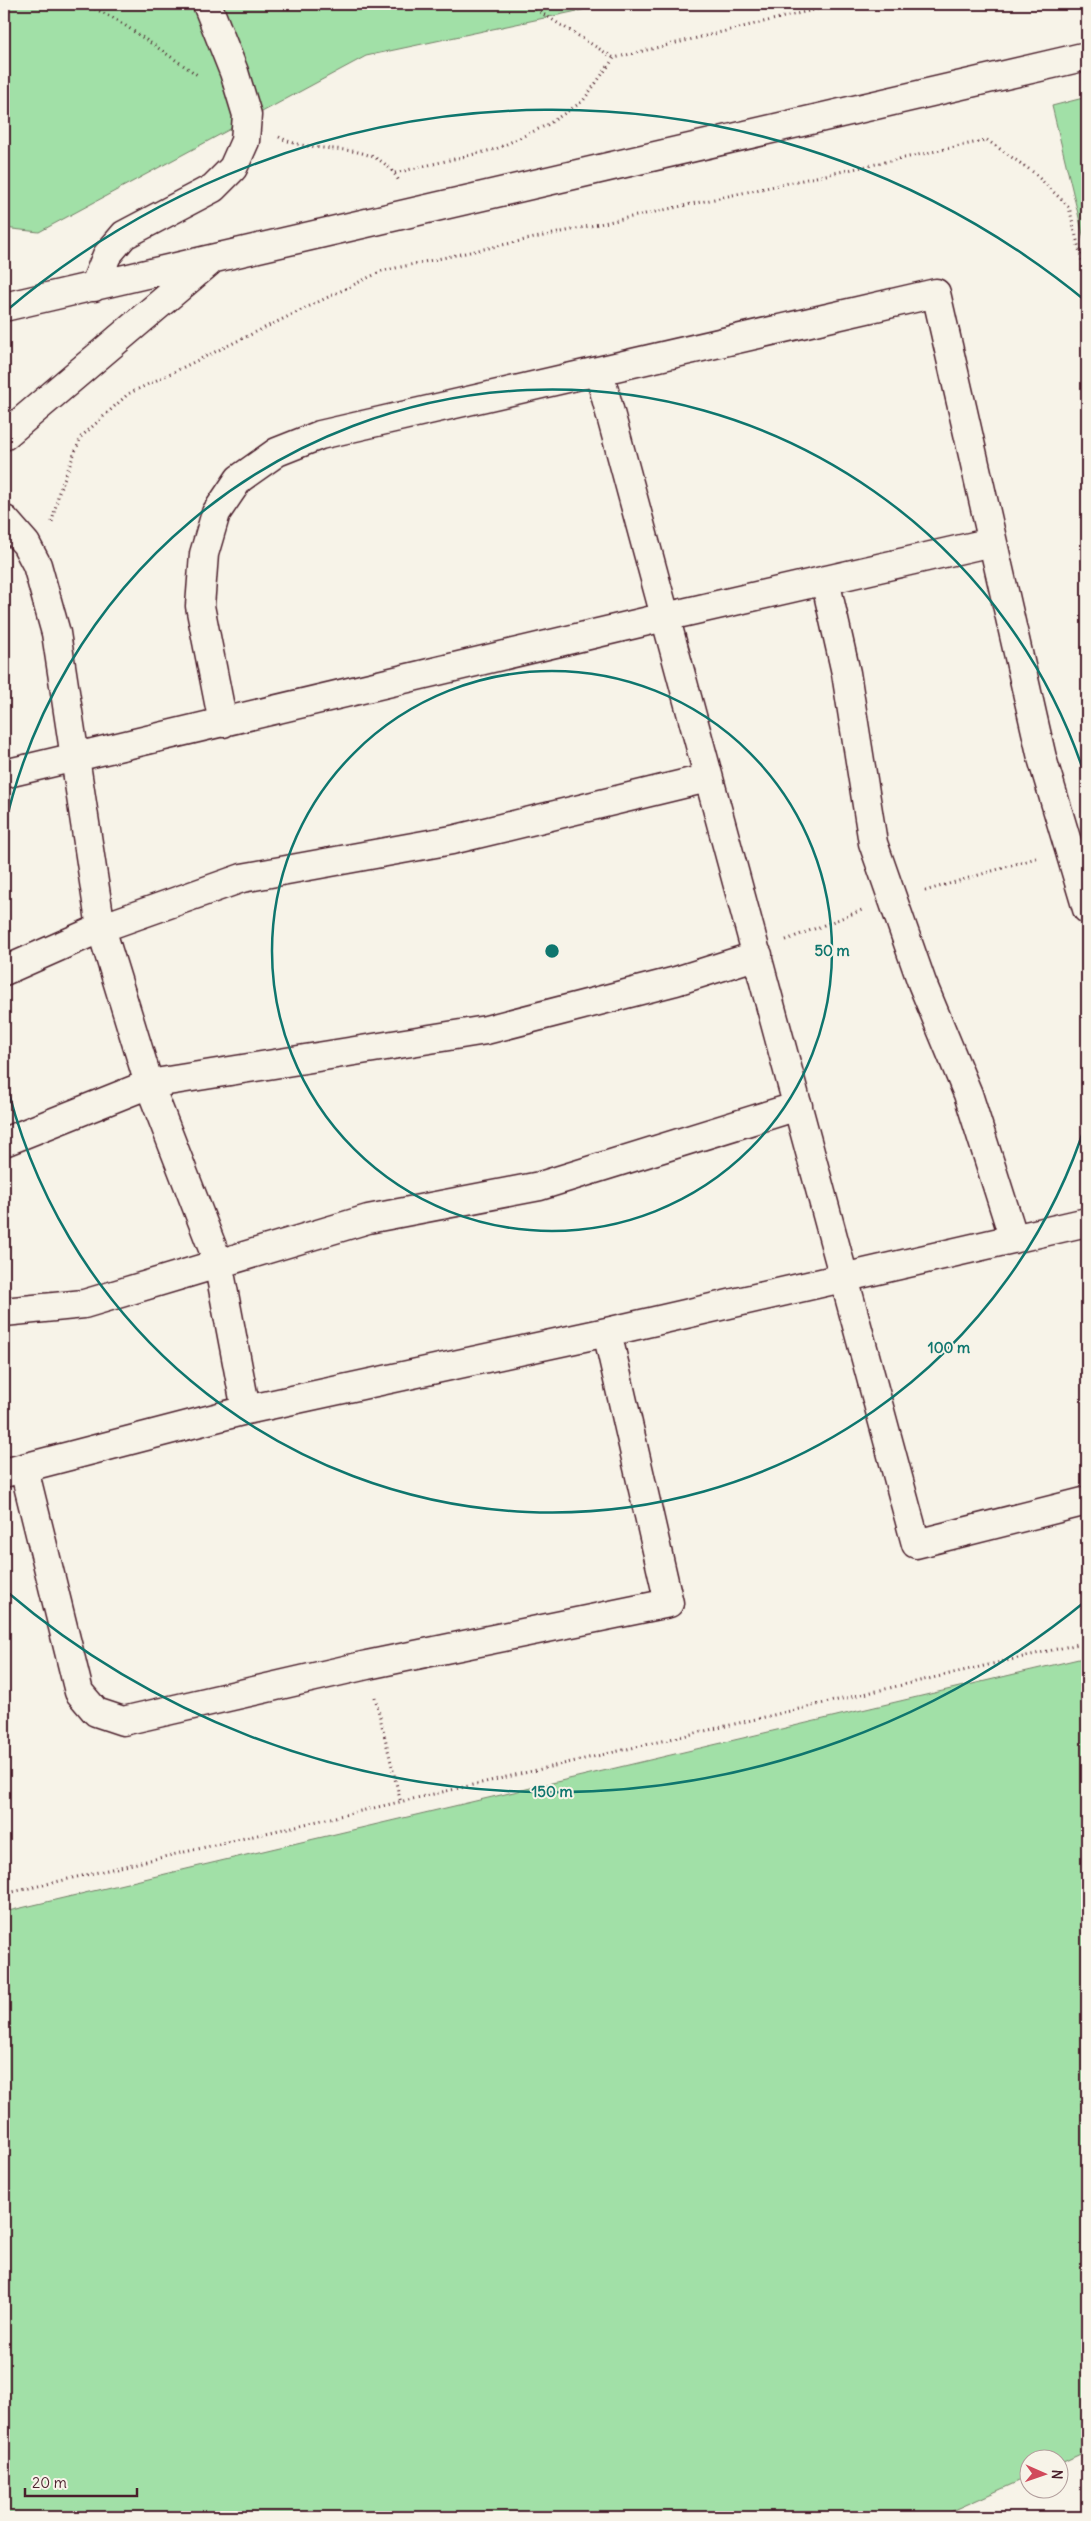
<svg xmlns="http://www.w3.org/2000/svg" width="1091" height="2521" font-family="Delius,sans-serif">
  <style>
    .green { fill: #a1e0a7; stroke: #768069 }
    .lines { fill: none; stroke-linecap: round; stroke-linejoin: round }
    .street-casing { stroke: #4a1f2b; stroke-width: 31 }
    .path { stroke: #4a1f2b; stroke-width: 3; stroke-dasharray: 1 4; stroke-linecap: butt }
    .street { stroke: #f7f3e8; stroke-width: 28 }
    .ring { fill: none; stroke: #0f766e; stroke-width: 2.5 }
    .centre { fill: #0f766e; stroke: #f7f3e8; stroke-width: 2.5 }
    .ring-label { font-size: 15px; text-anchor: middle; font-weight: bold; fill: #0f766e; stroke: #f7f3e8; stroke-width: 4; stroke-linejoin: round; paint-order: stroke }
  </style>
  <rect width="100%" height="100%" fill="#f7f3e8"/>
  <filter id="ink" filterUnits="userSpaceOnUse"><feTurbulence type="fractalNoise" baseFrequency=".02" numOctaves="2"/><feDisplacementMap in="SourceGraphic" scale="10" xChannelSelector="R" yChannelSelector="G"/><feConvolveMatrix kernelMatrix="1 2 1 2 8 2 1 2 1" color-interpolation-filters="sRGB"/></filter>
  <g filter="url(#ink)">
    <!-- green -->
    <path class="green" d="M4 4H610L366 56 39 232 4 228Z
      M1087 97V251L1052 106Z
      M1087 1657V2451L1059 2464 1058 2458H1028V2477L939 2517H4V1912Z"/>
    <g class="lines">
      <!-- street casing -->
      <g class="street-casing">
        <path id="street" d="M94 287 107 255 124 235 213 188 233 168 245 141 247 115 234 72 207 4
          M4 307 1087 56
          M599 372 916 1544 1087 1501
          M4 436 208 263
          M5 520 26 544 37 565 56 633 101 928 149 1084 218 1262 246 1410
          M825 580 846 673 873 843 922 983 968 1094 1014 1239
          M223 723 200 606 204 554 216 513 239 479 277 452 320 435 936 293 1042 758 1087 909
          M4 774 665 617 992 542
          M4 971 101 928 242 878 452 840 708 778
          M4 1142 149 1084 486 1030 676 981 758 955
          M4 1312 84 1304 368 1219 540 1186 798 1106
          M24 1469 79 1692 96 1712 123 1721 367 1665 669 1603 607 1332
          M4 1473 246 1410 607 1332 1087 1222"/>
      </g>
      <!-- path -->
      <path class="path" d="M86 4 117 20 199 76
        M527 4 614 58
        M279 137C320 159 373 135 399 181
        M395 173 496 149 547 125 583 101 614 58 838 4
        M52 522 59 492 81 437 128 394 382 271 987 140 1033 172 1069 207 1087 282
        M925 891 1036 858
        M786 940 862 910
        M375 1697 401 1803
        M4 1894 1087 1642"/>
      <!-- street -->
      <use href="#street" class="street"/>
    </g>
  </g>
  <!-- distance rings -->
  <g class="ring">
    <circle cx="552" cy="951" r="280"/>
    <path d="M1087 1120A561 561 0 0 1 4 1072M4 830A561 561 0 0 1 1087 782"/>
    <path d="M1087 1600A841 841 0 0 1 6 1591M6 311A841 841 0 0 1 1087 302"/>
  </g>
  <circle cx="552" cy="951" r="8" class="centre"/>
  <g class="ring-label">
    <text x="832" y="956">50 m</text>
    <text x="949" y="1353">100 m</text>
    <text x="552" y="1797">150 m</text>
  </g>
  <!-- margin -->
  <rect width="1091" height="2521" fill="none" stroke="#f7f3e8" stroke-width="20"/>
  <rect x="10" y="10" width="1071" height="2501" fill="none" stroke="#4a1f2b" stroke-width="2" filter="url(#ink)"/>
  <!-- north arrow -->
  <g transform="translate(1044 2474) rotate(92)"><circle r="24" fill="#f7f3e8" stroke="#b29e9c"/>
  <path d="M0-4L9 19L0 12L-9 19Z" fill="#d1495b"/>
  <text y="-8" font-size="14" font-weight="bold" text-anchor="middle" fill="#4a1f2b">N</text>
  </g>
  <!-- scale -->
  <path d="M25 2488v8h112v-8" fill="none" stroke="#4a1f2b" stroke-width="2.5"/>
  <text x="32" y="2488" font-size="15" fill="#4a1f2b" stroke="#f7f3e8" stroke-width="4" paint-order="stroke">20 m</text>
</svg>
